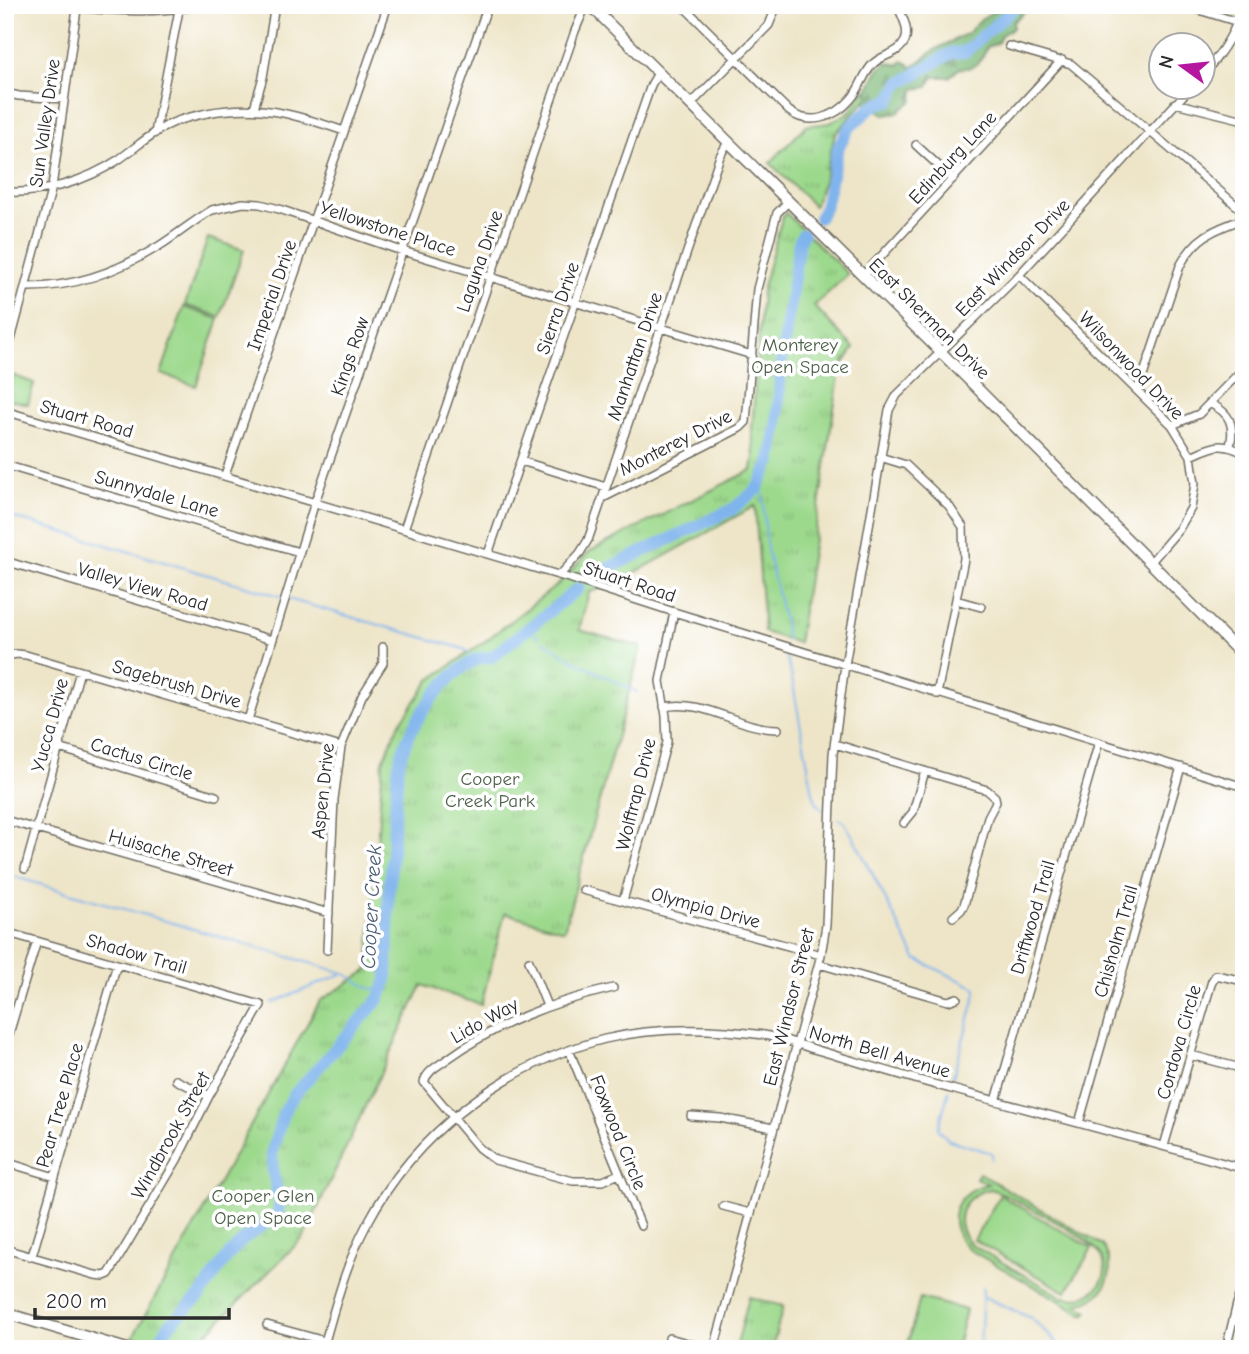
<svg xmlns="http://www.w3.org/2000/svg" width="1249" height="1354" font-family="'Comic Neue',sans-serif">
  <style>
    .forest { fill: url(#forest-firs); stroke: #547252; stroke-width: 2 }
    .park { fill: url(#park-tufts); stroke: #64825c; stroke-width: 2 }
    .garden { fill: #9dd98d; stroke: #64825c; stroke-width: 2; fill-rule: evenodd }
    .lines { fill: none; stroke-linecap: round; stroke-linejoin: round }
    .stream { stroke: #80b4ed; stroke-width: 2 }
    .river { stroke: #80b4ed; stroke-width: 12 }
    .minor-casing { stroke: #6f6c62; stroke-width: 10 }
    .major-casing { stroke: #6f6c62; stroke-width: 13 }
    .minor { stroke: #fff; stroke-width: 7 }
    .major { stroke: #fff; stroke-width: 10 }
    .labels { text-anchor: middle; stroke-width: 7; stroke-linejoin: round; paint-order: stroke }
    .street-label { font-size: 19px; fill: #2b2b2b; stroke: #fff }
    .park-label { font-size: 19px; fill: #4d5f48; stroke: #fff }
    .water-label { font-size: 21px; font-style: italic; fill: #495b6f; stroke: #fff }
  </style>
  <defs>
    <pattern id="forest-firs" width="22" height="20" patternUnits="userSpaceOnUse" patternTransform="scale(1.75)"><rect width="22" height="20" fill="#7eb978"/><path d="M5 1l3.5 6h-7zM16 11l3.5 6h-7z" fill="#679763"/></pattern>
    <pattern id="park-tufts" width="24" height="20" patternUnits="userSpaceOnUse" patternTransform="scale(1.75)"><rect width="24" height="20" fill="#9dd98d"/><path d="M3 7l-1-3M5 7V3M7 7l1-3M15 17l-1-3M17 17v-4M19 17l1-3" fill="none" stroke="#87ba7a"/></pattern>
  </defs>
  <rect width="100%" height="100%" fill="#fff"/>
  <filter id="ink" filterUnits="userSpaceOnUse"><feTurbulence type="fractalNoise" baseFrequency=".0143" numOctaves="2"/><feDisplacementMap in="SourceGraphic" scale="14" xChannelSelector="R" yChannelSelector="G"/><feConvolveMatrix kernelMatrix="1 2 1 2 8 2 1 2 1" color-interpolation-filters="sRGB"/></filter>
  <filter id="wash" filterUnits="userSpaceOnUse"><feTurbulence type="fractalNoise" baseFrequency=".00686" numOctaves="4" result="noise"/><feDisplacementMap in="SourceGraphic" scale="28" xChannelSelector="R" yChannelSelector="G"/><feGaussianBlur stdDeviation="1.57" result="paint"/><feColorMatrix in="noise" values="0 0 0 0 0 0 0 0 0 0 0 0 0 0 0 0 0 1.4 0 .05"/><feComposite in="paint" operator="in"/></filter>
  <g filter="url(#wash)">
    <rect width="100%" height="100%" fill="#eee5c8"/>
    <!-- forest -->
    <path class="forest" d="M999 5 1017 7 1032 5 1013 22V28L1001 35 998 43 987 47C982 60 976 70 960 68L949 77H934L927 87 914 89 913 100 897 113 885 115 866 102 864 96C876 82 870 75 887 62L899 65 902 61 909 64 911 68 936 49 968 33 981 19 999 8Z"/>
    <!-- park -->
    <path class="park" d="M865 90 870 95 835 134 823 183 814 206 770 163 806 126 830 123 843 116 851 110Z
      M786 213 848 274 814 306 854 348 840 369 798 643 764 632 755 506 611 586 589 592 579 630 641 647 564 930 505 913 481 1005 422 985 304 1237 191 1349H181L133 1337 320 1001 368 970 383 761 398 726 430 680 484 642 556 586 590 551 752 470 754 457 752 430 762 290 782 218Z
      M12 375 34 383 28 404 6 399Z
      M749 1297 783 1306 772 1349H736Z"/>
    <!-- garden -->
    <path class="garden" d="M208 238 244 250 220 317 185 305Z
      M184 307 219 319 196 386 161 374Z
      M979 1173 1102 1245C1119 1269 1107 1299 1077 1304L1088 1311 1085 1315 970 1250C942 1225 952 1192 988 1184L976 1178ZM991 1189 1006 1195C1027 1207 1094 1238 1102 1257 1114 1282 1087 1304 1063 1297L972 1245C949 1223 961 1194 991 1189Z
      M1000 1195 1092 1248 1066 1292 974 1240Z
      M920 1298 966 1310 956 1349H906Z"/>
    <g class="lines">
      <!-- stream -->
      <path class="stream" d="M762 484 767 549 784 621 786 640
        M5 515 283 597
        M288 599 464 649 477 659
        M527 629 539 637
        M544 641 569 658 637 692
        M785 653 791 674 813 793 817 804 823 810
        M839 819 844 822 854 838 916 959 976 988V993L951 1084
        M5 874 344 973 369 988 384 991
        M272 1003 342 974
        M949 1090 938 1129 949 1140 992 1153V1159
        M982 1296 1031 1318 1063 1349
        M980 1349 983 1287"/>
      <!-- river -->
      <path class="river" d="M819 218 825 207 838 148 849 128 873 106 890 100 899 84 951 53 965 52 1017 5
        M590 577 733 509 757 489 771 461 777 426 781 365 799 242 803 234
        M154 1349 169 1325 200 1296 228 1256 245 1238 277 1216 280 1203 273 1173 272 1152 283 1114 294 1095 379 999 387 980 389 893 398 769C405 731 440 677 476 660 480 657 486 658 492 657L579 588"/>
    </g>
  </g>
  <g filter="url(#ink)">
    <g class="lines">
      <!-- minor casing -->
      <g class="minor-casing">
        <path id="minor" d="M55 5C104 11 154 14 202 5
          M682 5 789 111C809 127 836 117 851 99 861 88 863 73 874 63 884 54 899 54 905 41 910 30 902 16 897 5
          M1183 5 1238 22
          M1009 46 1071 64 1244 212
          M1204 73C1222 53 1236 32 1243 5
          M5 93 19 96 64 99
          M1175 103 1244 120
          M690 105 769 25 777 5
          M254 108 263 77 275 5
          M155 133 179 10
          M916 145 953 179
          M5 192C44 194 86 181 118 160 134 149 149 135 166 126 178 119 194 116 207 113 260 103 294 114 344 131
          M1019 275 1172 425 1191 456 1195 484 1191 508 1179 529 1150 563
          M863 276 1062 60
          M25 287C72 288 119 271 159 246 177 235 193 221 212 210L243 203 260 204 279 209 396 249 752 355
          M5 362 52 187 77 9
          M1138 391 1180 266C1195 237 1214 229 1244 219
          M1211 404C1230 413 1235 425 1230 446
          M5 411 575 580 674 612 1244 787
          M1172 425 1199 414 1244 368
          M1191 456C1214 446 1220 441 1244 453
          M880 457 906 465 949 506 963 527 964 559 937 694
          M521 461 606 487
          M5 465 299 552
          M225 475 388 5
          M603 498 740 428 746 422 757 289 777 213 788 202
          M404 529 575 31 586 5
          M488 554 651 85 658 73
          M5 561 272 640
          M560 575 580 553 588 540 720 156 728 142
          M956 600 981 607
          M5 656 17 654 26 655 341 747
          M664 707C705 698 738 729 778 729
          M248 720 315 502 488 5
          M835 744 987 790 995 797 996 802 988 817 964 905 961 910 953 917
          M59 748 216 796
          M5 820 329 913
          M904 823 913 812 925 771
          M25 869 80 671
          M583 890 821 955
          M623 901 667 742 666 716 660 681 674 612
          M5 932 261 1005 209 1096 177 1160 109 1274 104 1276 95 1275 5 1249
          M327 950 334 799 341 747 362 696 383 663V647
          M529 961 547 1006
          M819 964 948 1001 957 998
          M613 988C552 1002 497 1023 446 1060 438 1066 427 1071 424 1082L479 1148 495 1160 573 1181H603L619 1174
          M5 1047 37 941
          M569 1050 641 1226
          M1191 1055 1244 1069
          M176 1080 209 1096
          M996 1101 1099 742
          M691 1116 720 1118 773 1128
          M1079 1123 1181 767
          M1164 1146 1212 981 1216 975 1244 981
          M5 1162 55 1177
          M723 1206 750 1213
          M32 1256 117 964
          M267 1325 325 1341
          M669 1338 709 1349
          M323 1349C335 1306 346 1263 367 1224 415 1133 505 1064 605 1039 656 1027 712 1028 764 1035 782 1038 800 1045 817 1050 858 1062 899 1075 940 1086 1041 1113 1143 1140 1244 1169
          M714 1349 821 955 826 925 833 754 845 665 889 410 897 395 1019 275 1190 88
          M1226 1349 1237 1304 1244 1286"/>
      </g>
      <!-- major casing -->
      <g class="major-casing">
        <path id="major" d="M590 5 966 377 1244 657
          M5 1313 127 1349"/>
      </g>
      <!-- minor -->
      <use href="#minor" class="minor"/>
      <!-- major -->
      <use href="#major" class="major"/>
    </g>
  </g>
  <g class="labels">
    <!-- street labels -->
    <g class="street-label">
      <text transform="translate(44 123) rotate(-82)" y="7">Sun Valley Drive</text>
      <text transform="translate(952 157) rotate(-47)" y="7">Edinburg Lane</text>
      <text transform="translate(388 228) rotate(18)" y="7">Yellowstone Place</text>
      <text transform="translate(1012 257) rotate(-46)" y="7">East Windsor Drive</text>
      <text transform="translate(479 261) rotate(-71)" y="7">Laguna Drive</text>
      <text transform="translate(271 295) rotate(-71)" y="7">Imperial Drive</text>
      <text transform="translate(557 308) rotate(-71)" y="7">Sierra Drive</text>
      <text transform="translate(930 318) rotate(45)" y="7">East Sherman Drive</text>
      <text transform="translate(349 356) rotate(-71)" y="7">Kings Row</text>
      <text transform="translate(634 356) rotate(-71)" y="7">Manhattan Drive</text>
      <text transform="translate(1132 365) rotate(46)" y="7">Wilsonwood Drive</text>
      <text transform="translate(87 418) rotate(16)" y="7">Stuart Road</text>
      <text transform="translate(675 442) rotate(-27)" y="7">Monterey Drive</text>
      <text transform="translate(157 493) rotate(16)" y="7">Sunnydale Lane</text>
      <text transform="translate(630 581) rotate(18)" y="7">Stuart Road</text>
      <text transform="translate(143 586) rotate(16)" y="7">Valley View Road</text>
      <text transform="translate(177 683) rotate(16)" y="7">Sagebrush Drive</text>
      <text transform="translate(49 725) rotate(-75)" y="7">Yucca Drive</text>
      <text transform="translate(142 758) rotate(17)" y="7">Cactus Circle</text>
      <text transform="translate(322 791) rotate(-84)" y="7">Aspen Drive</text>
      <text transform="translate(635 794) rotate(-76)" y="7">Wolftrap Drive</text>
      <text transform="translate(171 852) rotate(16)" y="7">Huisache Street</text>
      <text transform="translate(706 907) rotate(15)" y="7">Olympia Drive</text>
      <text transform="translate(1032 917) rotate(-74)" y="7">Driftwood Trail</text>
      <text transform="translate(1115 941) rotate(-74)" y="7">Chisholm Trail</text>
      <text transform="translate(137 953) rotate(16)" y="7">Shadow Trail</text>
      <text transform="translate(788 1007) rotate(-76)" y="7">East Windsor Street</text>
      <text transform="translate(484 1020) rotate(-29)" y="7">Lido Way</text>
      <text transform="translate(1178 1042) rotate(-74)" y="7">Cordova Circle</text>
      <text transform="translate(880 1051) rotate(16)" y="7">North Bell Avenue</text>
      <text transform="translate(59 1105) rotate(-74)" y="7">Pear Tree Place</text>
      <text transform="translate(619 1132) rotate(68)" y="7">Foxwood Circle</text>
      <text transform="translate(170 1135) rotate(-61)" y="7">Windbrook Street</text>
    </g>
    <!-- park labels -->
    <g class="park-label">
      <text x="800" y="351">Monterey<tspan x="800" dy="22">Open Space</tspan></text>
      <text x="490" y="785">Cooper<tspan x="490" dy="22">Creek Park</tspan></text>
      <text x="263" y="1202">Cooper Glen<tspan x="263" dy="22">Open Space</tspan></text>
    </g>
    <!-- water labels -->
    <g class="water-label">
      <text transform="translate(371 907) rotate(-87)" y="7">Cooper Creek</text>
    </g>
  </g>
  <!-- margin -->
  <rect width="1249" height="1354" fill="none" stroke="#fff" stroke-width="28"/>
  <!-- north arrow -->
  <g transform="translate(1182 66) rotate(285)"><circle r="33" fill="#ffffff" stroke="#aaaaaa" stroke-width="2"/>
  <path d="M0-5L12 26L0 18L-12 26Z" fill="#b5179e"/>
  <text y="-10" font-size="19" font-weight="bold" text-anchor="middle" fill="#2b2b2b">N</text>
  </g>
  <!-- scale -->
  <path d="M35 1308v10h194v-10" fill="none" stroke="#2b2b2b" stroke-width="3.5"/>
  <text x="46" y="1308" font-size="21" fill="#2b2b2b" stroke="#ffffff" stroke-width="5" paint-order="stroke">200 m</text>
</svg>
